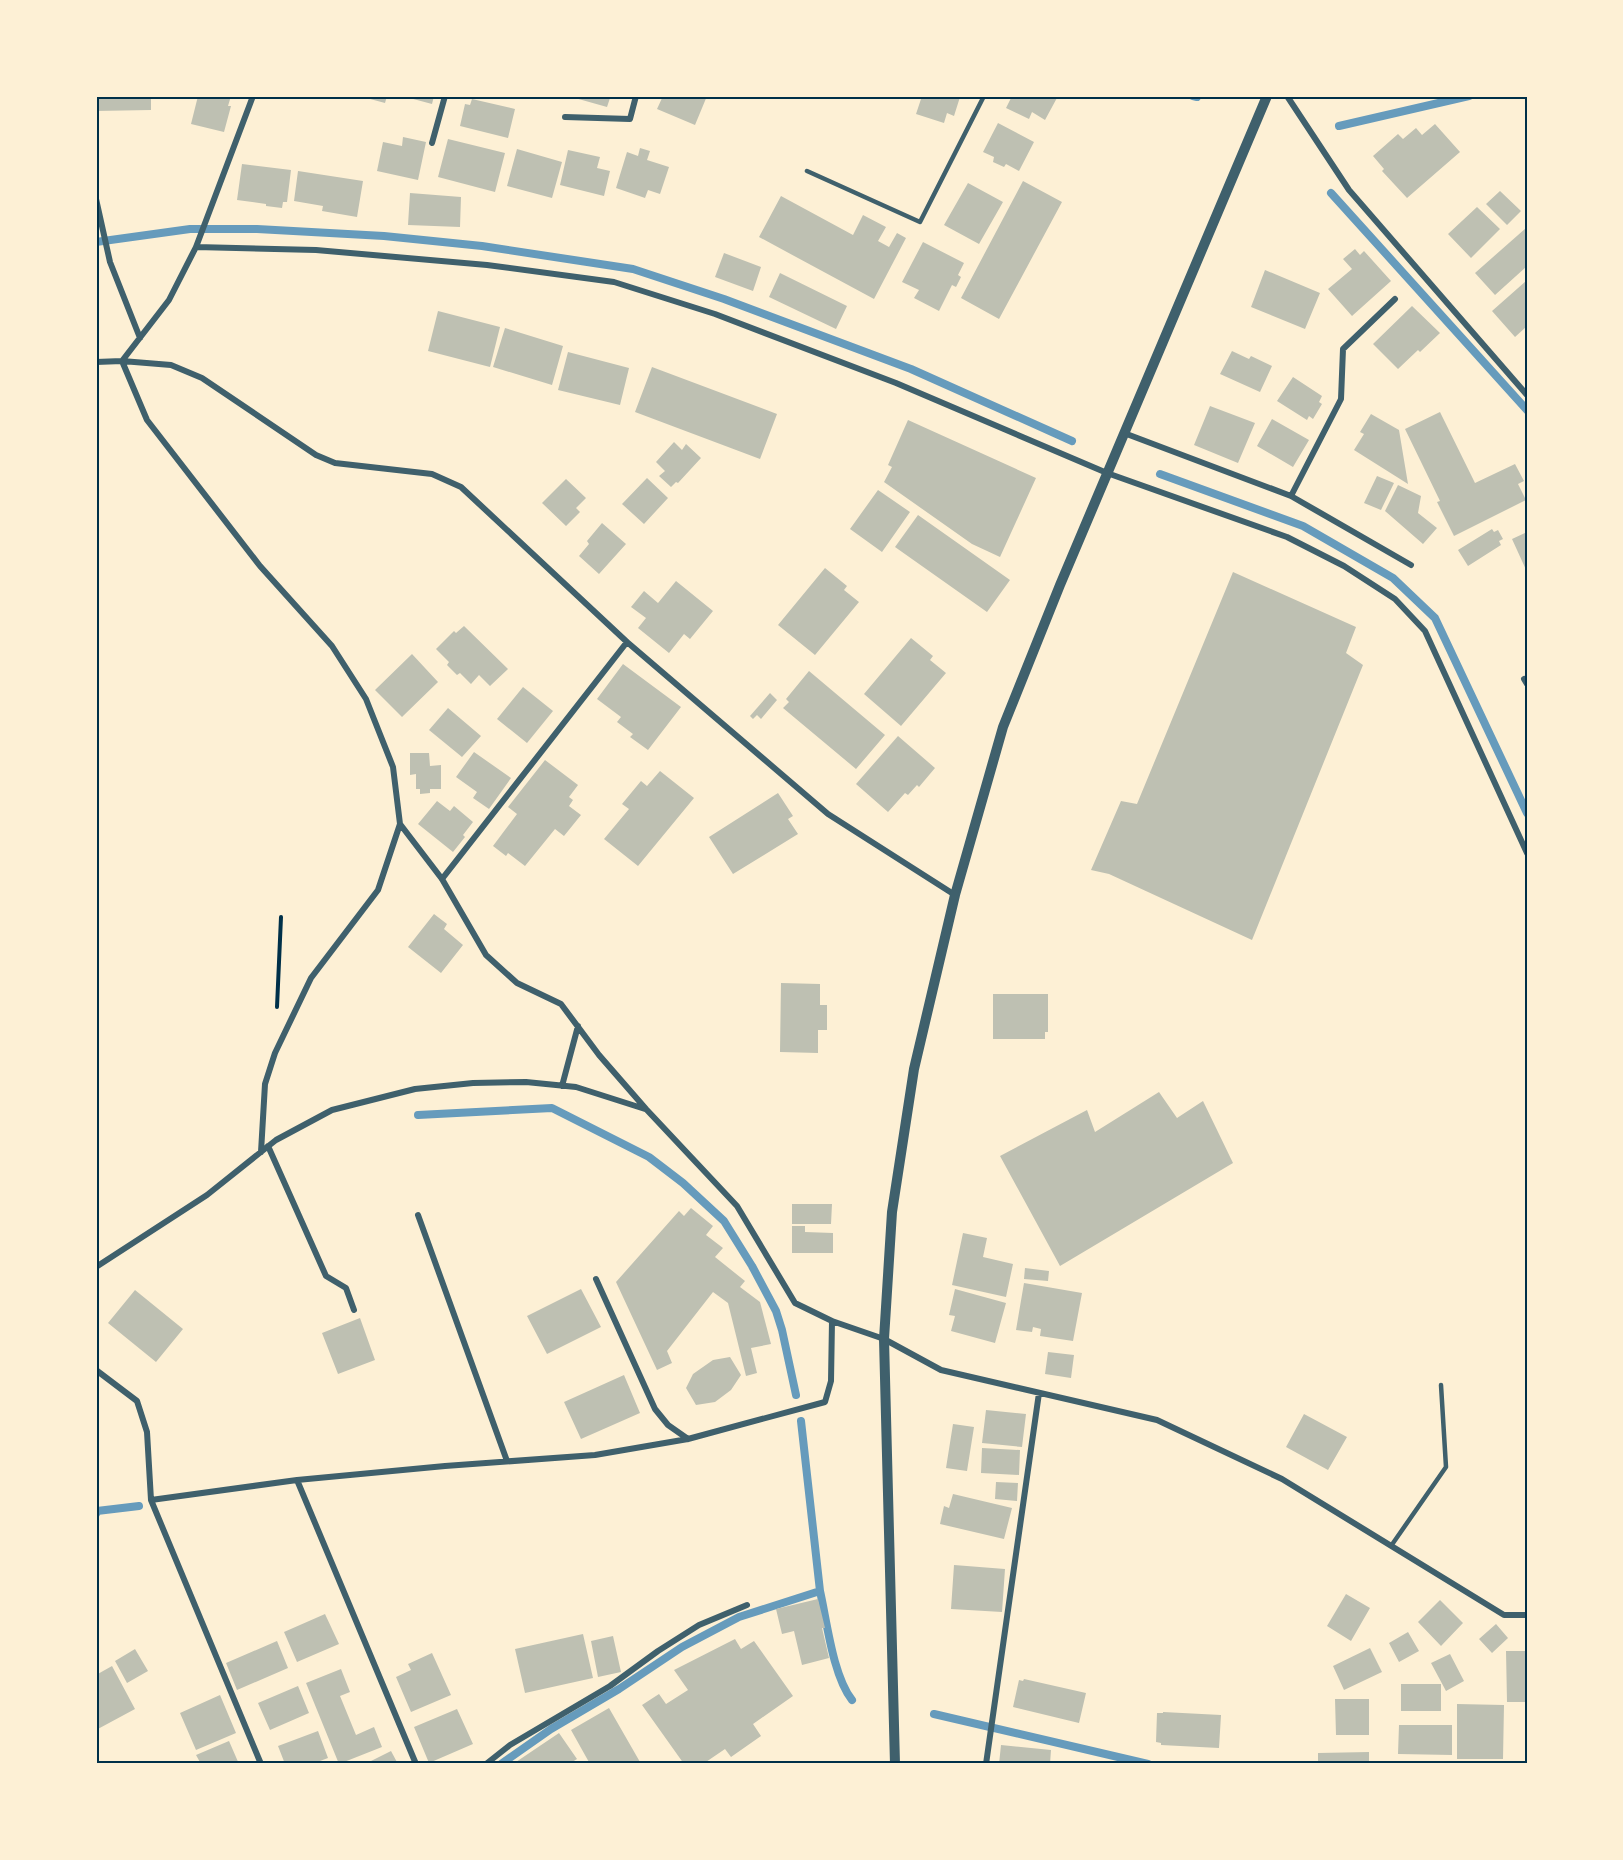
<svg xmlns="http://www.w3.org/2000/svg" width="1623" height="1860" font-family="'IBM Plex Serif',serif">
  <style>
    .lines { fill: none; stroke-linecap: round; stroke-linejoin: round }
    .stream { stroke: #669bbc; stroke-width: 8 }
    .building { fill: #bec0b2 }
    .path { stroke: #003049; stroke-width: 4 }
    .service { stroke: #3f606c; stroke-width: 4.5 }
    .minor { stroke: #3f606c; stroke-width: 6 }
    .tertiary { stroke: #3f606c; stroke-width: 10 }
    .neatline { fill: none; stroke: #003049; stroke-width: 2 }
  </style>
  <rect width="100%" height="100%" fill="#fdf0d5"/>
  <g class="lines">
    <!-- stream -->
    <path class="stream" d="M1193 96 1197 97
      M1339 126 1469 96
      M1331 193 1527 410
      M96 242 190 229H257L384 236 482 246 633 269 724 299 911 369 1072 441
      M1160 474 1303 526 1393 578 1435 618 1527 813
      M418 1115 552 1108 649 1157 683 1183 724 1221 752 1266 776 1311 782 1330 796 1395
      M96 1514 97 1511 139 1506
      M820 1591C827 1622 833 1676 852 1700
      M934 1714 1148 1764
      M501 1764 551 1729 619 1689 682 1647 739 1617 820 1591 801 1421"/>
  </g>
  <!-- building -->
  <path class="building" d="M96 96H151V110L96 111Z
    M198 96H231L228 106H231L224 132 191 124Z
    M359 96H387L385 103Z
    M402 96H434L432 104Z
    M576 96H616L615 99 610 98 607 107 575 98Z
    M663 96H707L695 125 657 109Z
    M922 96H967L966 99 960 97 954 116 947 113 944 123 916 114Z
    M1012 96H1058L1045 120 1032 112 1029 119 1006 108Z
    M472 99 515 109 508 138 460 126 465 104 470 105Z
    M998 123 1034 142 1019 171 1006 164 1004 167 993 162 994 157 983 152Z
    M1435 124 1460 152 1407 198 1382 171 1384 169 1373 156 1398 134 1403 139 1416 128 1422 135Z
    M403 137 426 142 418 180 377 171 383 142 402 146Z
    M448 139 505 153 495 192 438 177Z
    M640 148 650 151 647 160 669 167 660 194 648 190 645 198 616 188 627 152 638 156Z
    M517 149 562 162 552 198 507 186Z
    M568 150 600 157 597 168 610 171 604 196 560 185Z
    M242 164 291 170 287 202H283L282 208 266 206V204L237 200Z
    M298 171 363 181 357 217 322 211 323 206 294 201Z
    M1023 181 1062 202 999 319 961 298Z
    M968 183 1003 202 979 244 944 225Z
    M1500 191 1521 211 1507 225 1486 204Z
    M410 193 461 197 460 227 408 225Z
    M781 196 853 235 863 215 886 227 878 241 889 247 897 233 906 238 874 299 759 237Z
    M1477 207 1500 229 1471 258 1448 234Z
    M1527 227V266L1495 295 1475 273Z
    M923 242 964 263 958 275 961 277 956 287 952 285 939 311 914 298 919 290 902 282Z
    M1355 249 1360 255 1364 251 1391 281 1352 316 1328 289 1352 269 1343 259Z
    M724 253 761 267 753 291 715 277Z
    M1265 270 1320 293 1305 329 1251 307Z
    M780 273 847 306 836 329 769 297Z
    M1527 280V326L1515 337 1492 311Z
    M1412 306 1440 333 1420 352 1418 350 1398 369 1373 344Z
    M438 311 500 327 490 367 428 351Z
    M505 328 563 346 552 385 493 367Z
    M1232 351 1249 359 1251 356 1272 366 1260 392 1220 374Z
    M568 352 629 368 620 405 558 390Z
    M652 367 777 414 760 459 635 412Z
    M1293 377 1322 396 1319 402 1322 404 1313 419 1309 416 1307 420 1277 401Z
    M1210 406 1255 423 1238 463 1194 445Z
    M1440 412 1475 483 1515 464 1524 481 1518 484 1526 500 1454 536 1437 502 1440 501 1405 429Z
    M1371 414 1399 430 1408 484 1354 450 1364 434 1360 432Z
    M1272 419 1309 440 1293 467 1257 446Z
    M908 420 1036 478 1000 557 972 544 884 482 892 467 888 465Z
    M674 442 682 450 686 444 701 458 678 483 676 482 671 487 659 476 665 471 656 462Z
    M1377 476 1394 483 1381 510 1364 503Z
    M647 478 668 498 644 524 622 504Z
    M566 479 586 498 576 508 580 512 566 526 542 503Z
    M1398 485 1421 496 1418 513 1437 528 1423 544 1385 511Z
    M878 490 910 512 882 552 850 529Z
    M918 515 1010 580 987 612 895 547Z
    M602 523 626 544 599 574 579 556 589 544 587 541Z
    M1492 529 1494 532 1498 530 1503 539 1499 541 1501 545 1468 566 1458 550Z
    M1527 532V572L1512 539Z
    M825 568 847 586 844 590 859 602 815 655 778 625Z
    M1233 572 1356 627 1346 653 1363 665 1252 940 1109 874 1091 870 1121 801 1137 804Z
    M676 581 713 611 690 639 684 634 669 653 638 628 646 618 631 607 644 591 658 603Z
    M464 626 508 669 490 686 479 675 471 684 460 673 457 675 447 665 449 662 436 649 454 631 456 633Z
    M911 638 933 656 930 660 946 673 901 726 864 694Z
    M412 654 438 682 402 717 375 690Z
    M623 664 681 707 648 750 630 737 633 734 617 722 621 717 597 699Z
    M809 671 885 735 856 769 783 708 789 702 786 699Z
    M523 687 553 711 527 743 497 719Z
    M770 693 777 700 761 719 757 715 753 719 750 716Z
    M448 708 481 736 462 757 429 730Z
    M898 736 935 768 919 787 917 785 908 795 905 793 888 812 856 784Z
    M474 752 511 778 489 809 473 798 477 792 456 777Z
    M410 753H429L430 766 441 765V789H430V793L420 794V789H416V774L410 775Z
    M545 760 578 785 569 797 573 800 569 806 581 815 564 836 555 829 525 866 508 853 506 856 493 846 517 814 508 807Z
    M660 771 694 798 638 866 604 839 629 809 622 804 641 781 647 786Z
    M778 793 793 816 788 819 798 834 733 874 709 837Z
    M437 801 450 811 454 806 473 822 463 835 465 837 453 852 418 824Z
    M434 914 447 924 444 929 463 945 441 973 408 947Z
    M781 983 820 984V1005H827V1030H818V1053L780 1052Z
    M993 994H1048V1032H1045V1039H993Z
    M1159 1092 1177 1118 1203 1101 1233 1163 1060 1266 1000 1156 1087 1110 1095 1132Z
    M792 1204H832L831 1224H792Z
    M691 1208 713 1226 706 1235 723 1248 715 1257 745 1281 740 1287 760 1302 771 1344 751 1348 757 1373 746 1376 728 1303 713 1292 667 1351 672 1363 657 1370 616 1282 679 1211 684 1216Z
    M792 1226H805V1232L833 1233V1253H792Z
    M963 1233 987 1238 983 1257 1013 1264 1006 1297 952 1285Z
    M1025 1268 1049 1271 1048 1281 1024 1279Z
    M1024 1283 1082 1293 1073 1341 1040 1336 1041 1329 1033 1327 1032 1332 1016 1330Z
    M581 1289 601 1327 547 1354 527 1316Z
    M955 1289 1006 1303 995 1343 951 1331 955 1316 949 1315Z
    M135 1290 183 1329 156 1362 108 1323Z
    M360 1318 375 1360 338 1374 322 1333Z
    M1048 1352 1074 1355 1071 1378 1045 1374Z
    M730 1357 741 1375 731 1390 715 1402 696 1405 686 1388 693 1374 713 1360Z
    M624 1375 640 1413 581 1439 564 1402Z
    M986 1410 1026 1414 1022 1447 982 1443Z
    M1304 1414 1347 1437 1328 1470 1286 1447Z
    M953 1424 974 1427 967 1471 946 1468Z
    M982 1448 1020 1450 1019 1475 981 1473Z
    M996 1482 1018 1483 1017 1501 995 1499Z
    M953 1494 1012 1508 1004 1539 940 1524 944 1506 949 1508Z
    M954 1565 1005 1569 1002 1612 951 1609Z
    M1346 1594 1370 1608 1351 1641 1327 1626Z
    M818 1599 825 1628H822L829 1658 802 1665 794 1631 782 1634 776 1609Z
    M1440 1600 1463 1623 1441 1646 1418 1622Z
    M325 1614 339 1644 297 1662 284 1632Z
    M1496 1624 1508 1638 1492 1653 1479 1639Z
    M1408 1632 1419 1651 1399 1662 1389 1643Z
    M583 1634 593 1678 525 1693 515 1649Z
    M613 1636 621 1672 598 1677 591 1641Z
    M735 1639 741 1649 754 1641 793 1696 753 1724 761 1736 731 1757 725 1749 703 1764H684L642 1705 659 1694 666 1704 688 1690 674 1670Z
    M277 1641 288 1668 237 1690 226 1663Z
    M1370 1648 1382 1672 1344 1690 1333 1666Z
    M135 1649 148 1671 127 1683 115 1661Z
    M1506 1651H1527V1702H1507Z
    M432 1653 451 1695 411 1712 396 1677 411 1670 408 1664Z
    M1450 1654 1464 1681 1446 1691 1431 1663Z
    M112 1666 135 1709 96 1730V1675Z
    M341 1669 350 1692 340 1696 356 1735 374 1727 382 1747 339 1764 306 1683Z
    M1024 1679 1086 1693 1079 1723 1013 1707 1019 1680 1023 1681Z
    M1401 1684H1441V1711H1401Z
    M298 1686 309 1713 270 1730 258 1703Z
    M220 1695 236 1733 196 1750 180 1713Z
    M1335 1699H1369V1735H1336Z
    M1457 1704 1504 1705 1503 1759H1457Z
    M609 1708 640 1762 636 1764H590L571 1730Z
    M457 1709 473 1744 429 1763 414 1727Z
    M1163 1712 1221 1715 1219 1748 1161 1745V1743L1156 1742 1157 1713H1163Z
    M1399 1725H1452V1755L1398 1754Z
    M318 1731 328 1758 312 1764H285L278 1746Z
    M559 1733 577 1759 569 1764H513Z
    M229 1741 239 1764H201L196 1755Z
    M1001 1745 1051 1750 1050 1764H999Z
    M391 1751 398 1764H365Z
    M1369 1752V1764H1318V1753Z"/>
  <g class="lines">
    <!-- path -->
    <path class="path" d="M277 1007 281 917"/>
    <!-- service -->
    <path class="service" d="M807 171 920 222 984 96
      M1391 1546 1446 1467 1441 1385"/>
    <!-- minor -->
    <path class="minor" d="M1287 96 1349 190 1527 395
      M565 117 630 119 636 96
      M432 143 445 96
      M96 199 110 262 140 338
      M196 247 316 250 487 265 614 282 715 314 896 383 1107 473 1287 537 1344 566 1395 599 1425 631 1527 853
      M122 361 147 420 260 566 332 646 366 699 393 767 400 824 442 879 486 955 517 983 561 1004 599 1055 646 1109 737 1206 795 1303 832 1321 884 1339 941 1370 1157 1420 1282 1479 1504 1615H1527
      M122 361 169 300 196 247 253 96
      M96 362 122 361 171 365 202 378 316 455 335 463 432 474 461 487 627 642 442 879
      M1124 433 1291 496 1411 565
      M1291 496 1341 399 1343 349 1395 299
      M627 642 828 814 955 895
      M1524 679 1527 684
      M562 1086 578 1026
      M268 1146 326 1276 346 1288 354 1310
      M261 1152 265 1084 275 1053 311 978 378 890 400 824
      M418 1215 507 1461
      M96 1267 207 1195 276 1140 332 1110 415 1089 473 1083 526 1082 576 1087 645 1109
      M596 1279 655 1409 668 1425 688 1439
      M96 1370 137 1401 147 1432 151 1500 261 1764
      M297 1480 416 1764
      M151 1500 297 1480 445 1466 595 1455 688 1439 825 1402 831 1381 832 1321
      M486 1764 510 1745 610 1686 658 1651 699 1625 747 1605
      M986 1764 1039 1393"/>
    <!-- tertiary -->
    <path class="tertiary" d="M895 1764 884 1339 892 1212 914 1069 955 895 1003 727 1060 585 1267 96"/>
  </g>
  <!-- border -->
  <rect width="1623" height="1860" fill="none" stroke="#fdf0d5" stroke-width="195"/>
  <rect x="98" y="98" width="1428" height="1664" class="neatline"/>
</svg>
